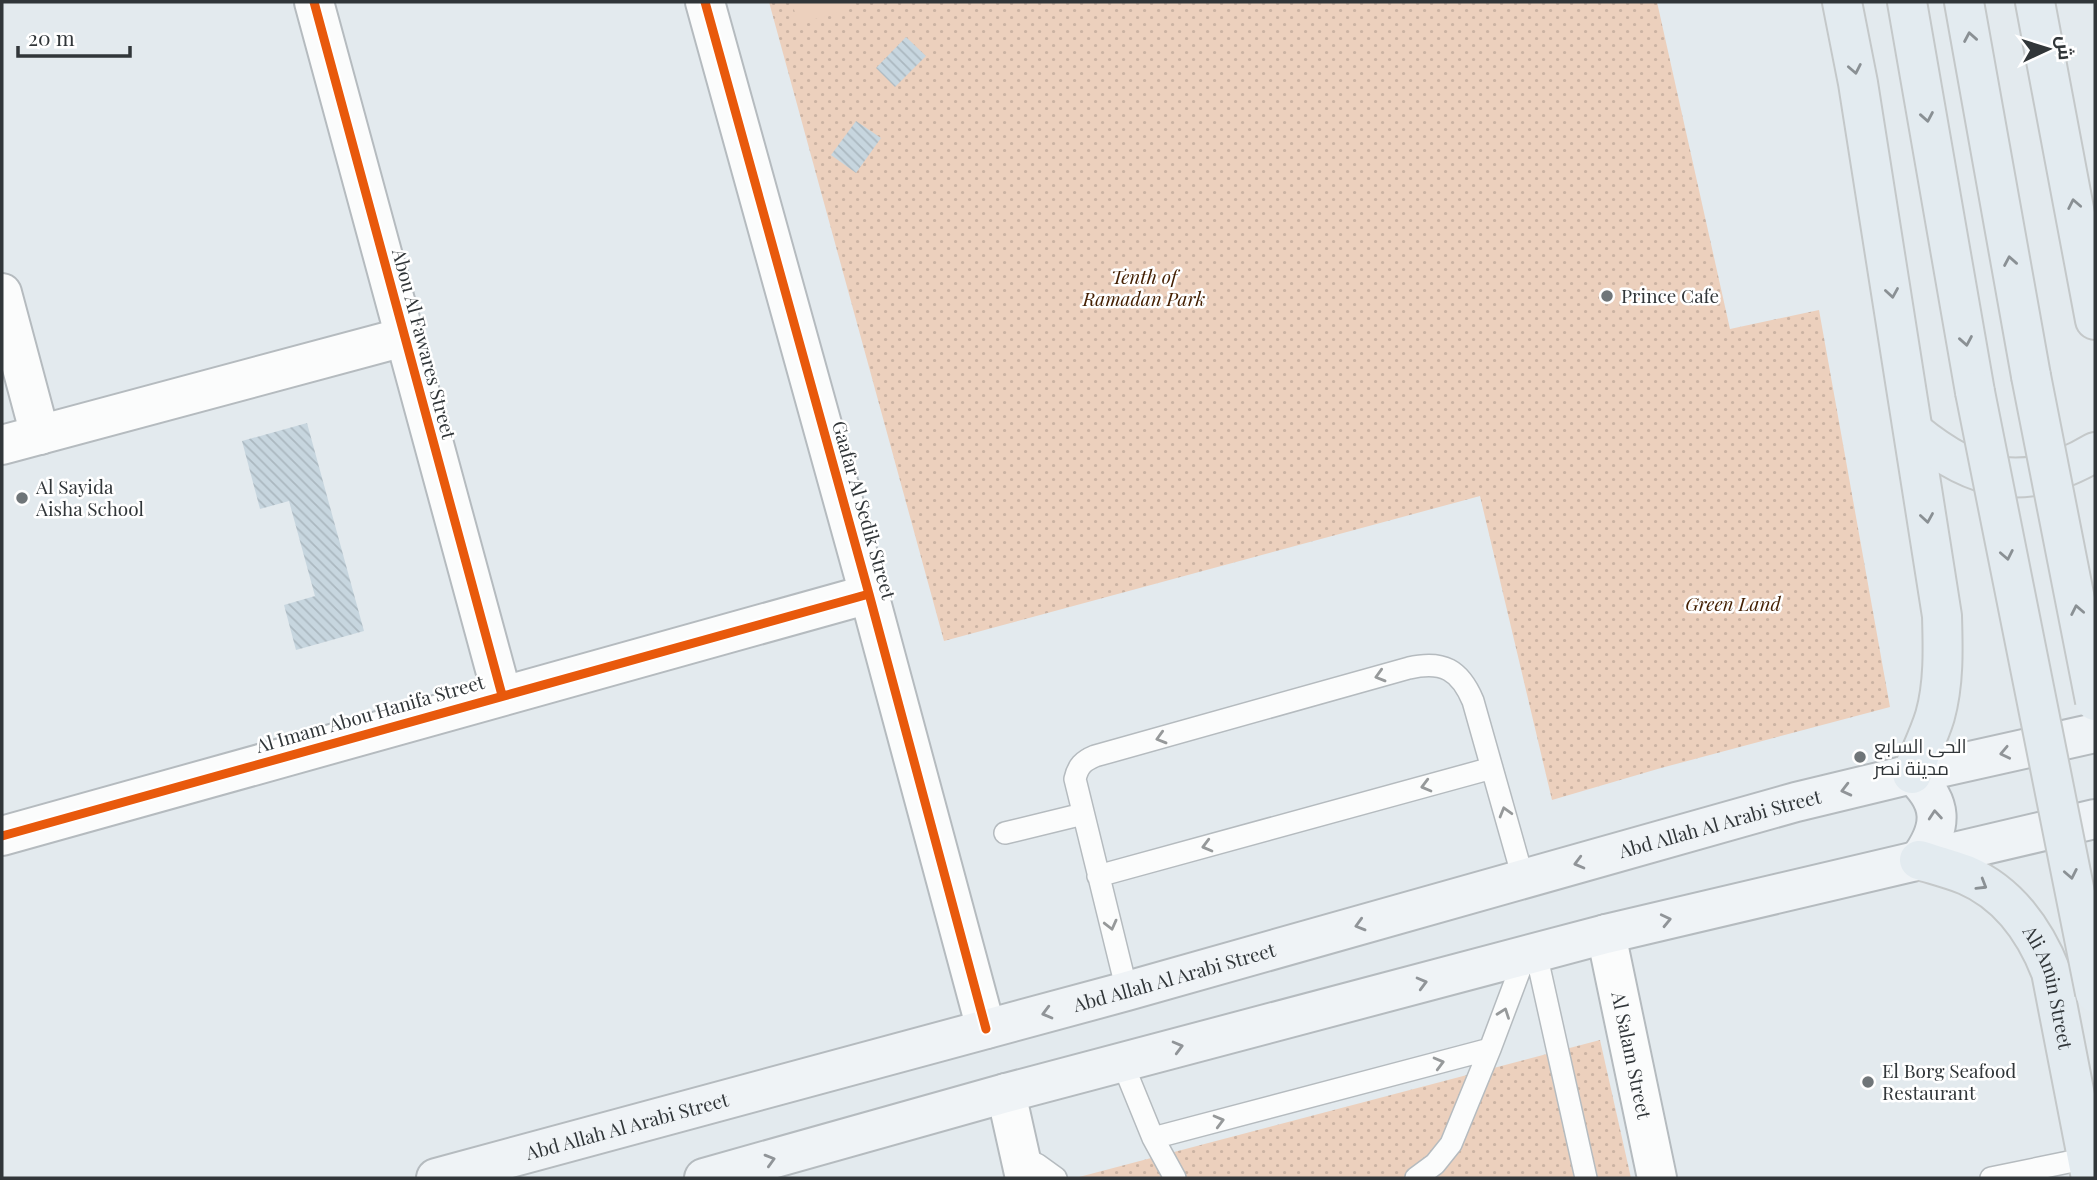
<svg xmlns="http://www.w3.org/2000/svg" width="2097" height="1180" font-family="'Playfair Display',Cairo,serif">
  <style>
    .green { fill: url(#green-dots) }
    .pitch { fill: #ecd0bd }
    .building { fill: url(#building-back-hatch) }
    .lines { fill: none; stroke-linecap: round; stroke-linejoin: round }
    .service-casing { stroke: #b5bbbf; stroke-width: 24 }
    .minor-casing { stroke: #b5bbbf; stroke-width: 42 }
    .secondary-casing { stroke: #b5bbbf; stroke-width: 42 }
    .primary-casing { stroke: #c4c8c9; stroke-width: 42 }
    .service { stroke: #fbfcfc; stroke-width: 21 }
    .minor { stroke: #fbfcfc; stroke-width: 38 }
    .secondary { stroke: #eff3f6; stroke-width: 38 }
    .primary { stroke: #e3ebf0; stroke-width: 38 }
    .primary-bridge-casing { stroke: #c4c8c9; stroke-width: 42; stroke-linecap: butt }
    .primary-bridge { stroke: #e3ebf0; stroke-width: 38 }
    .cycleway-casing { stroke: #fff; stroke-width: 13 }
    .cycleway { stroke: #e8590c; stroke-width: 9 }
    .oneway { stroke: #8a9094 }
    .oneway2 { stroke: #96999a }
    .oneway3 { stroke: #909498 }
    .poi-dot { fill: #6f7578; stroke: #fff; stroke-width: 2.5 }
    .labels { text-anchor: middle; stroke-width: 5; stroke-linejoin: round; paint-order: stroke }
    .park-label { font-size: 19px; font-style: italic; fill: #442003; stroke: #fff }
    .poi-label { font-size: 19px; fill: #313639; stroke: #fff; text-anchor: start }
    .street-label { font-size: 19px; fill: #313639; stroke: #fff }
  </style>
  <defs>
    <pattern id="green-dots" width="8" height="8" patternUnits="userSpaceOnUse" patternTransform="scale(1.75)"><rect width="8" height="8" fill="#ecd0bd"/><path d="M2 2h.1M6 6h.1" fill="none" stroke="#cbb3a3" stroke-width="1.8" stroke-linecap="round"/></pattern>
    <pattern id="building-back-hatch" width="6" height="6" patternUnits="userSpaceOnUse" patternTransform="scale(1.75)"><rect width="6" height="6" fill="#c7d6df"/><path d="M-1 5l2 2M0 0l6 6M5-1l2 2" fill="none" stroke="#abb8c0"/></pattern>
  </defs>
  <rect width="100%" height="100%" fill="#e3eaee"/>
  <!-- green -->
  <path class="green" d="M769 2H1657L1730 329 1819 310 1890 707 1661 768 1552 800 1480 496 944 641Z
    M1600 1040 1631 1178H1080L1079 1177Z"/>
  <!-- pitch -->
  <path class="pitch" d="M792 2H851L853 8 798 24Z"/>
  <!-- building -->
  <path class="building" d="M906 37 926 56 895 87 876 68Z
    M856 121 881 138 856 173 831 155Z
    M307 423 364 631 296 650 284 605 315 596 289 501 260 509 242 441Z"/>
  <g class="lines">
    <!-- service casing -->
    <g class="service-casing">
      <path id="service" d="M1005 833 1083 814
        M1098 876 1492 768
        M1536 953 1586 1178
        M1127 991 1075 779C1078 766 1083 761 1095 756L1409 668C1443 660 1460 670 1473 701L1523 878
        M1122 1062 1153 1138 1175 1178
        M1153 1138 1490 1049
        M1020 1156 1038 1165 1056 1178
        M1416 1178 1435 1164 1451 1144 1490 1049 1525 956
        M1991 1178 2088 1158"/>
    </g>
    <!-- minor casing -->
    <g class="minor-casing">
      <g id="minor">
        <path d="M314 2 502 695"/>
        <path d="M705 2 869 594 986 1029"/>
        <path d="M2 293 40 435"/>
        <path d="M2 445 404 337"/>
        <path d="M2 836 869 594"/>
        <path id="s1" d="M1606 934 1657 1178"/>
        <path d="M1006 1093 1025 1178"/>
      </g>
    </g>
    <!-- secondary casing -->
    <g class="secondary-casing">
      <g id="secondary">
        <path d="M1912 774C1943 802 1944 826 1919 860"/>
        <path id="s2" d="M436 1178 1127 991 1796 802 1912 774 2095 733"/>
        <path d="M704 1178 1006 1093 1606 934 2095 819"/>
      </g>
    </g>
    <!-- primary casing -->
    <g class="primary-casing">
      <g id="primary">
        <path d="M1842 2 1858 83 1942 616C1943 649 1944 684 1935 716 1929 736 1919 755 1912 774"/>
        <path d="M1907 2 1975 392"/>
        <path d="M1964 2 2031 376"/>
        <path d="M2035 2 2095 320"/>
        <path d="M1914 432C1975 482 2025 494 2095 452"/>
        <path id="s3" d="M1919 860C1935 865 1951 869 1966 875 2008 893 2035 931 2051 972L2091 1178"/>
      </g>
    </g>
    <!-- service -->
    <use href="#service" class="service"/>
    <!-- minor -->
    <use href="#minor" class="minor"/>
    <!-- secondary -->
    <use href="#secondary" class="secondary"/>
    <!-- primary -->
    <use href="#primary" class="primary"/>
    <!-- primary-bridge casing -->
    <g class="primary-bridge-casing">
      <path id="primary-bridge" d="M2031 376 2095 701
        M1975 392 2095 993"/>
    </g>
    <!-- primary-bridge -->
    <use href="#primary-bridge" class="primary-bridge"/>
    <!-- cycleway casing -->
    <g class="cycleway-casing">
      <path id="cycleway" d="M314 2 502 695
        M705 2 869 594 986 1029
        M2 836 869 594"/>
    </g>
    <!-- cycleway -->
    <use href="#cycleway" class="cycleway"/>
  </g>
  <!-- one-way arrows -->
  <defs><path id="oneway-chevron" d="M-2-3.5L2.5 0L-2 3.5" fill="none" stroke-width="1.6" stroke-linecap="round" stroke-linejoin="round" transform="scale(1.75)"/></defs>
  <g class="oneway">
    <use href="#oneway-chevron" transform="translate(1970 37) rotate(-100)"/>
    <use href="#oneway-chevron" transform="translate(1855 69) rotate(79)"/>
    <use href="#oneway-chevron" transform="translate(1927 117) rotate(80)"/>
    <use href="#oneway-chevron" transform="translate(2074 204) rotate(-101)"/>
    <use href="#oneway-chevron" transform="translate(2010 261) rotate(-100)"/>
    <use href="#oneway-chevron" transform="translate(1892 293) rotate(81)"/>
    <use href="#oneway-chevron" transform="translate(1966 341) rotate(80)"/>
    <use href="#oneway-chevron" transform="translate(1927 518) rotate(81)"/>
    <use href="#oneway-chevron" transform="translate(2007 555) rotate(79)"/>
    <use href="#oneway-chevron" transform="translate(2077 610) rotate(-101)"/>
    <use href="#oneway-chevron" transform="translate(2071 874) rotate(79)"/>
    <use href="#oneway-chevron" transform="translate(1982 885) rotate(31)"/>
  </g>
  <g class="oneway2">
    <use href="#oneway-chevron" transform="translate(1380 676) rotate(164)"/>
    <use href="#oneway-chevron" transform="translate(1161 738) rotate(164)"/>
    <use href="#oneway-chevron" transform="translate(1426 786) rotate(165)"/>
    <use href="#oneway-chevron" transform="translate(1505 812) rotate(-106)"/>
    <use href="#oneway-chevron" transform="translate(1207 846) rotate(165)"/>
    <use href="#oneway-chevron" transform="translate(1111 925) rotate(76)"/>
    <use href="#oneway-chevron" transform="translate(1504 1013) rotate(-70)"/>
    <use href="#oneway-chevron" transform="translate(1439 1063) rotate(-15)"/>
    <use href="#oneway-chevron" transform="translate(1219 1121) rotate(-15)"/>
  </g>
  <g class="oneway3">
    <use href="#oneway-chevron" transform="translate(2005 753) rotate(168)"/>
    <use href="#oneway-chevron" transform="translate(1846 790) rotate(166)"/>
    <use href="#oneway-chevron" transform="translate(1935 815) rotate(-95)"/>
    <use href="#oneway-chevron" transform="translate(1579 863) rotate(165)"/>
    <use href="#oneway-chevron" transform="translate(1666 920) rotate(-13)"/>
    <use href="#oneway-chevron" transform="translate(1360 925) rotate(164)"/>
    <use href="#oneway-chevron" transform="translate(1422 983) rotate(-15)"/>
    <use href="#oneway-chevron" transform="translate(1047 1013) rotate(165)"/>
    <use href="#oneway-chevron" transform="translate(1178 1047) rotate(-15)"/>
    <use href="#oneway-chevron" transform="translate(770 1160) rotate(-16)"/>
  </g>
  <!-- markers -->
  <g class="poi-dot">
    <circle cx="1607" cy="296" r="7"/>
    <circle cx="22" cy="498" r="7"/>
    <circle cx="1860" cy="757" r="7"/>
    <circle cx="1868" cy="1082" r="7"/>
  </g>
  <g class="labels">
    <!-- park labels -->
    <g class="park-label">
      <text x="1144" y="284">Tenth of<tspan x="1144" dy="22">Ramadan Park</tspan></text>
      <text x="1733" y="611">Green Land</text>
    </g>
    <!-- poi labels -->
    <g class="poi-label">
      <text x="1621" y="303">Prince Cafe</text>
      <text x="36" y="494">Al Sayida<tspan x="36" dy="22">Aisha School</tspan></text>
      <text x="1874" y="753">الحى السابع<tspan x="1874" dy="22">مدينة نصر</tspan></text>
      <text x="1882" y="1078">El Borg Seafood<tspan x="1882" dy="22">Restaurant</tspan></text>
    </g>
    <!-- street labels -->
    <g class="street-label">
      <text transform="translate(424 344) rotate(75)" y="7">Abou Al Fawares Street</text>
      <text transform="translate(864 510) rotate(74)" y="7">Gaafar Al Sedik Street</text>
      <text transform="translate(370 714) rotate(-16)" y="7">Al Imam Abou Hanifa Street</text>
      <text dy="7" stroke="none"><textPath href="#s2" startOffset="1332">Abd Allah Al Arabi Street</textPath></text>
      <text dy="7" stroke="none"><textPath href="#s2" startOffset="765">Abd Allah Al Arabi Street</textPath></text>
      <text dy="7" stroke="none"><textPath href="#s3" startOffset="196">Ali Amin Street</textPath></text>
      <text dy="7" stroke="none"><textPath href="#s1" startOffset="124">Al Salam Street</textPath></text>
      <text dy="7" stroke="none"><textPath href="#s2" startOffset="198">Abd Allah Al Arabi Street</textPath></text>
    </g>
  </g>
  <!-- border -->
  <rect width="2097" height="1180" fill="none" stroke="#313639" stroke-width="7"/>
  <!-- north arrow -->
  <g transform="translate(2048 49) rotate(86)" stroke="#ffffff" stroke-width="5" paint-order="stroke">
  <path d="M0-5L12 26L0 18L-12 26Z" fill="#313639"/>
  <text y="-10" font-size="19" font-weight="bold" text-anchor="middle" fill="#313639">ش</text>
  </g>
  <!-- scale -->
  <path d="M18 46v10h112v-10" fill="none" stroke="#313639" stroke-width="3.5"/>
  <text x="28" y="46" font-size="21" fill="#313639" stroke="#ffffff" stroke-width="5" paint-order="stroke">20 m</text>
</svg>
